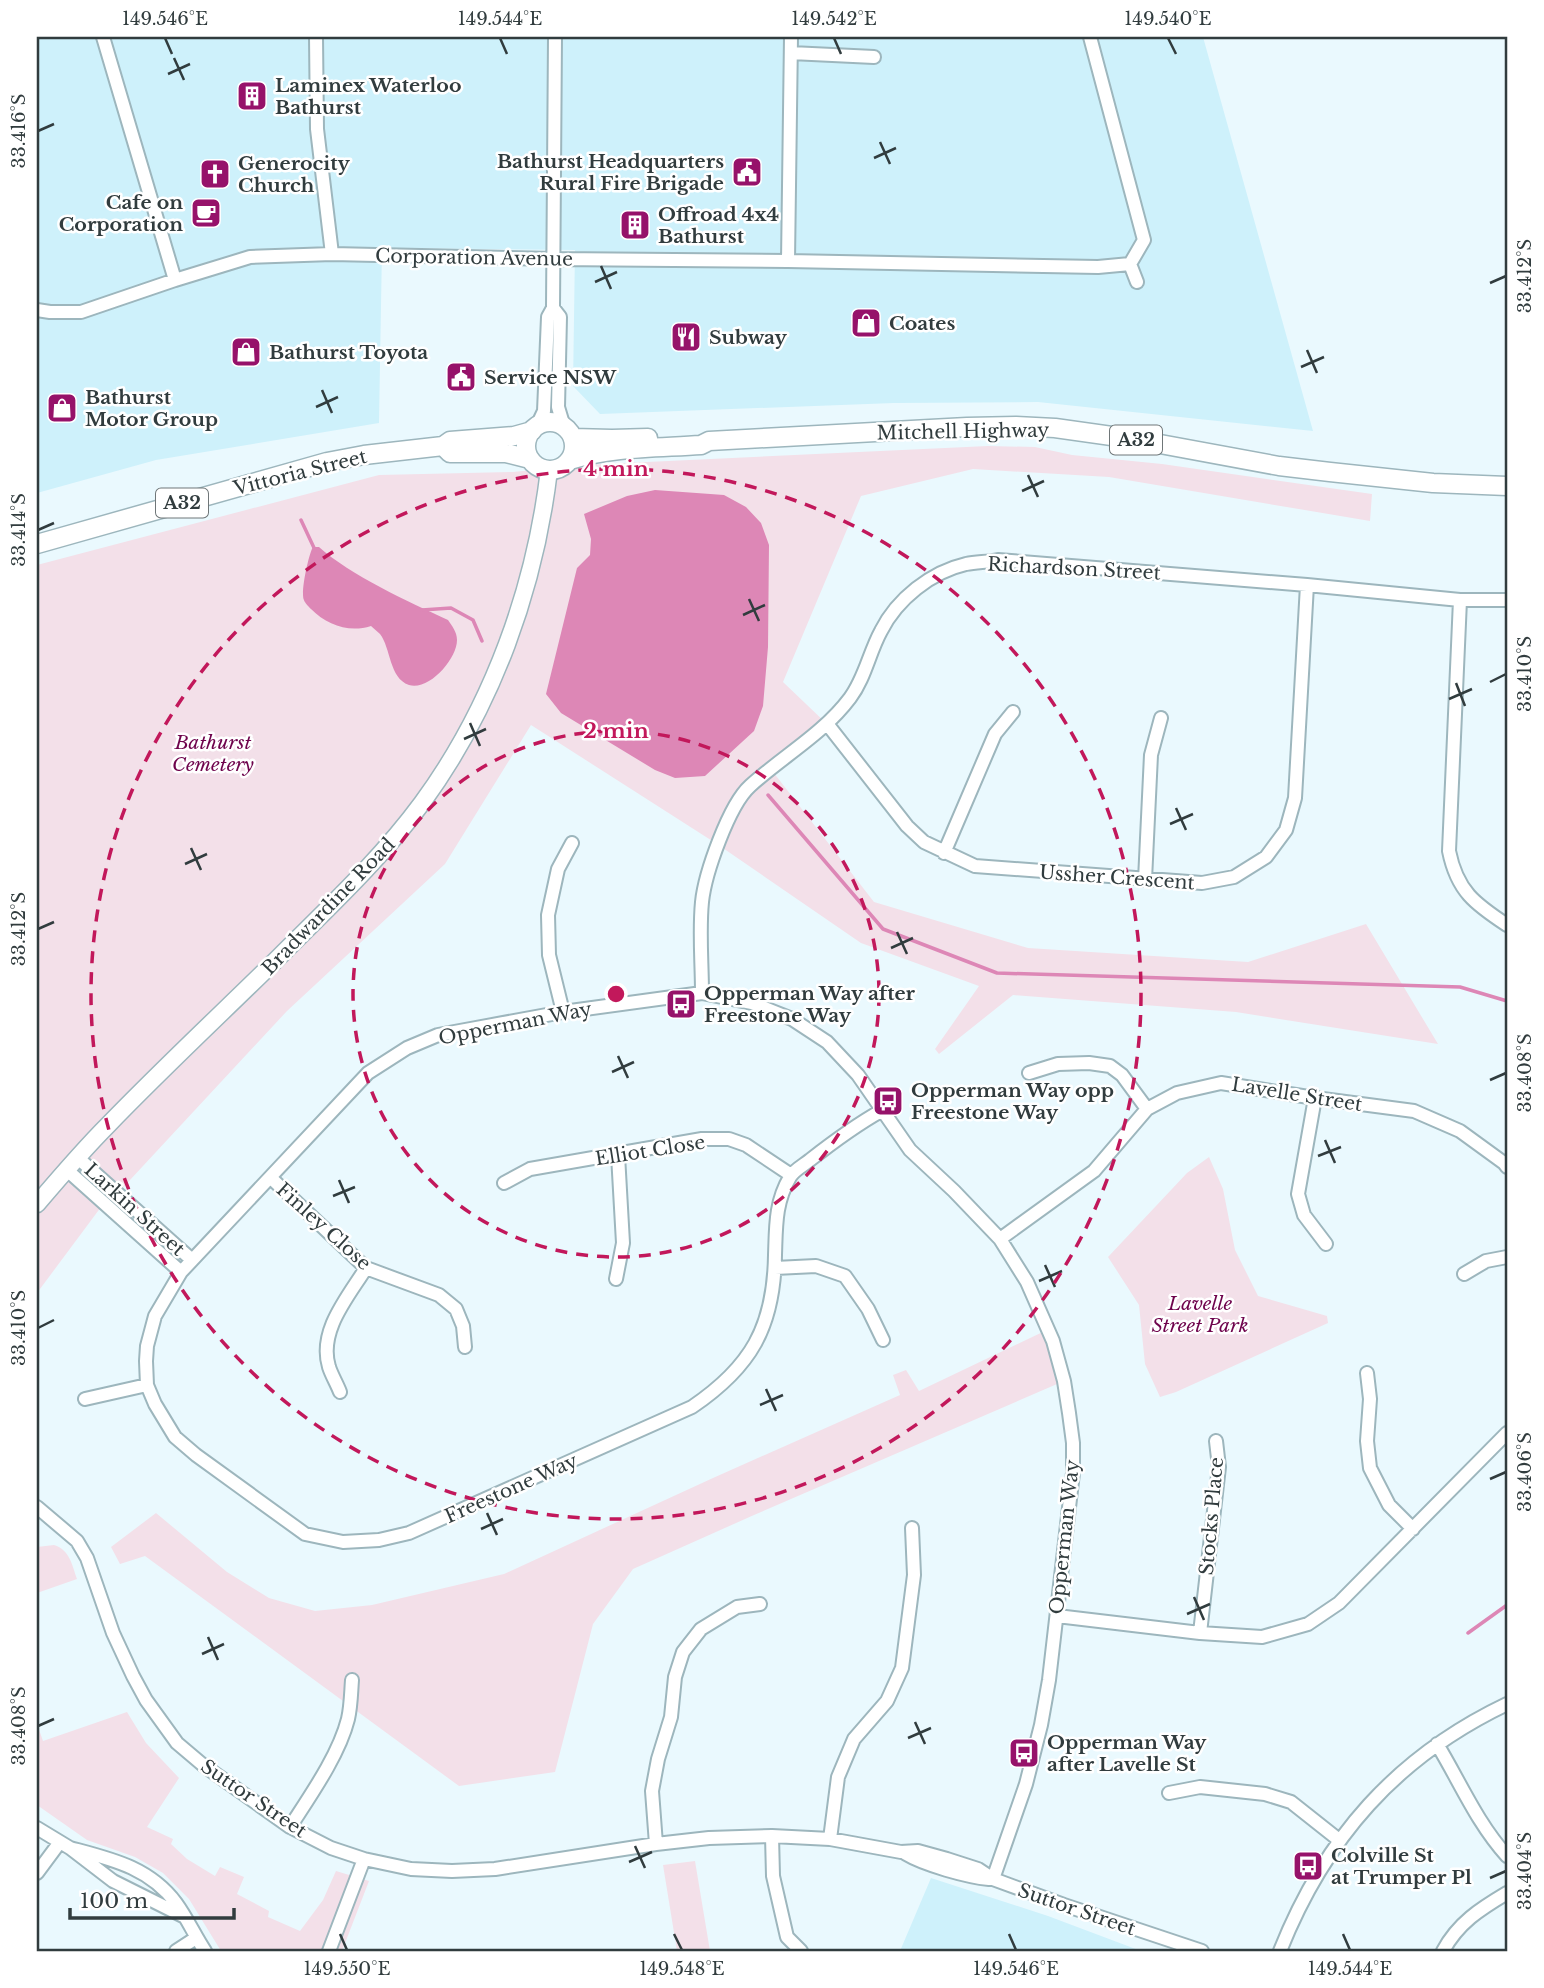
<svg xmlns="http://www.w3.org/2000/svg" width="1544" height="1988" font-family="'Libre Baskerville',serif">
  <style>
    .built { fill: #cef1fb }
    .green { fill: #f3e0e9 }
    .water { fill: #dd87b6 }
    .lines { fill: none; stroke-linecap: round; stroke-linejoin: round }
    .stream { stroke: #dd87b6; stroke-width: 3.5 }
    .minor-casing { stroke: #9db6bd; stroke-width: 16 }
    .major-casing { stroke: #9db6bd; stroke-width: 19 }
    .highway-casing { stroke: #9db6bd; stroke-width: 21 }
    .minor { stroke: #fff; stroke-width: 12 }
    .major { stroke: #fff; stroke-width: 16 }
    .highway { stroke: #fff; stroke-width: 18 }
    .ticks { fill: none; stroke: #313c3e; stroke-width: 2.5 }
    .ring { fill: none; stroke: #c2185b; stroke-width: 3.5; stroke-dasharray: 12 9 }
    .labels { text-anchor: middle; stroke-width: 5; stroke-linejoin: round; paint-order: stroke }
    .shield { fill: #fff; stroke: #6f7678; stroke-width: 2 }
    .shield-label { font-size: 18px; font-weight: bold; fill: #313c3e }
    .poi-label { font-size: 19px; font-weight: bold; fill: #313c3e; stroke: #fff; text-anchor: start }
    .street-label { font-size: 19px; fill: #313c3e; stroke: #fff }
    .park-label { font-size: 19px; font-style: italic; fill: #6e034c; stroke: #fff }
    .centre { fill: #c2185b; stroke: #fff; stroke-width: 3.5 }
    .ring-label { font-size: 21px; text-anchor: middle; font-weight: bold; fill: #c2185b; stroke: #fff; stroke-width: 5; stroke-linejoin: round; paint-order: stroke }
    .neatline { fill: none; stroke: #313c3e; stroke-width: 2.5 }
    .ticks-label { font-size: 18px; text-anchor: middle; fill: #313c3e }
  </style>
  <rect width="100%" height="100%" fill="#eaf9fe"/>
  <!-- built -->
  <path class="built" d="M37 37H1203L1313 431 1038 402 894 403 600 414 573 386 575 250 382 248 379 423 156 460 37 493Z
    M931 1878 1048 1916 1141 1951H900Z"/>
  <!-- green -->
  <path class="green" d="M988 446 1035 447 1072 455 1162 464 1372 494 1370 521 1109 477 973 469 861 496 783 682 828 725 770 768 874 902 1028 948 1248 962 1366 924 1438 1044 1236 1012 1013 995 939 1054 935 1049 979 986 861 943 717 844 531 725 445 864 287 1011 117 1194 78 1158 67 1169 104 1203 37 1293V565L379 475 513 472 583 465Z
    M1209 1157 1223 1189 1235 1250 1258 1296 1327 1316 1328 1323 1176 1392 1160 1397 1145 1364 1139 1305 1108 1257 1187 1173Z
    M1049 1329 1064 1381 754 1515 633 1569 593 1624 555 1772 459 1786 145 1556 120 1564 111 1547 156 1513 227 1572 269 1598 315 1611 372 1605 504 1574 713 1478 900 1395 893 1375 906 1370 919 1391Z
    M54 1545C70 1550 72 1565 77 1579L37 1593V1547Z
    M127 1712 146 1743 179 1778 147 1827 173 1839 171 1844 187 1859 215 1876 220 1867 244 1877 237 1894 269 1911 268 1917 300 1931 323 1900 336 1871 369 1881 342 1951H221L189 1899 163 1873 135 1857 87 1840 37 1805V1724L43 1741Z
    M695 1861 710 1951H677L663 1865Z"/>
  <!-- water -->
  <path class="water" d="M655 490 724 495 746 507 761 523 769 545 768 647 763 706 754 731 705 776 675 778 655 770 561 713 546 694 577 568 590 555 591 539 584 514 627 496Z
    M313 547H319C350 575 409 602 448 620 452 626 457 632 457 640 457 659 429 691 409 685 389 678 391 648 380 634 377 631 374 629 371 626 349 633 327 625 311 609 310 608 304 602 304 600 300 593 309 553 313 547Z"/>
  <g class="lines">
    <!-- stream -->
    <path class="stream" d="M301 520 315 550
      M422 610 451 608 473 620 482 641
      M768 795 883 929 997 973 1460 987 1507 1001
      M1468 1633 1507 1605"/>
    <!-- minor casing -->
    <g class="minor-casing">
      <path id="minor" d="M103 37 175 280
        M316 37 317 129 332 254
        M791 53 874 57
        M788 261 791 37
        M1130 264 1137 282
        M553 308 560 317 558 407 564 427
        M37 310 50 312H81L175 280 250 257 332 254 554 259 788 261 1098 267 1130 264 1144 240 1090 37
        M537 426 544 411 548 317 553 308 555 37
        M1460 600 1449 851C1457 891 1475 904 1507 925
        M828 725 907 826 924 842 975 866 1202 883 1234 877 1266 857 1286 830 1295 798 1307 585
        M944 853 995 734 1013 712
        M1145 880 1151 755 1161 718
        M702 993C702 963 699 932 702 902 705 873 729 805 750 786 783 756 823 734 850 698 865 678 869 653 881 631 897 599 931 572 966 564 977 562 988 562 998 560L1307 585 1460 600H1507
        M563 1012 549 955 548 915 558 869 572 843
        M1029 1073 1058 1064 1089 1063 1110 1066 1122 1075 1147 1109
        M1315 1098 1298 1194 1304 1215 1326 1244
        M881 1111C856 1125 833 1142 810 1160 804 1165 794 1170 790 1177 775 1202 776 1227 775 1255 774 1327 751 1367 692 1407L409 1533 379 1540 343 1542 305 1534 196 1455 175 1437 155 1404 147 1385 146 1361 147 1346 155 1316 181 1272 368 1073 407 1048 438 1035 563 1012 702 993 752 1003 792 1019 827 1042 858 1075 910 1150 954 1191 1000 1239 1027 1282 1053 1341 1064 1381 1069 1413 1073 1443V1473L1049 1680 1041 1725 1026 1784 993 1879
        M78 1158 192 1260
        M67 1170 181 1272
        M271 1178 366 1268 439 1295 456 1309 463 1326 465 1347
        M504 1183 530 1169 702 1139H729L746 1145 791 1175
        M1000 1239 1094 1171 1147 1109 1177 1093 1221 1083 1315 1098 1414 1111 1460 1131 1504 1163 1507 1167
        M775 1268 816 1266 845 1276 868 1309 883 1340
        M1464 1274 1486 1261 1507 1257
        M616 1279 623 1243 618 1155
        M1367 1373 1370 1399 1367 1441 1370 1468 1389 1505 1413 1529
        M340 1392C337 1384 332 1376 329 1367 318 1331 348 1297 366 1268
        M85 1399 147 1385
        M37 1507 77 1541 87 1558 113 1633 133 1676 146 1700 177 1743 203 1765 290 1827 331 1848 364 1859 411 1869 452 1871 495 1869 656 1844 709 1838 772 1836 830 1839 901 1852 918 1851 947 1859 978 1869 993 1879 1064 1905 1202 1951
        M1057 1616 1200 1633 1262 1637 1308 1624 1339 1603 1507 1433
        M1200 1633 1219 1467 1216 1441
        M1437 1744C1460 1782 1477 1823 1507 1856
        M1169 1793 1200 1787 1265 1794 1291 1802 1339 1840
        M290 1827C310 1796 339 1755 348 1719 351 1706 351 1693 352 1680
        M37 1828 70 1848 113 1881 183 1916
        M772 1836 773 1876 787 1937 801 1951
        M830 1839 838 1777 854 1739 887 1701 902 1668 914 1575 912 1528
        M656 1844 652 1791 658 1759 671 1717 675 1677 683 1652 701 1629 737 1607 760 1604
        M70 1848C111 1859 149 1867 176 1903 187 1918 195 1936 205 1951
        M906 1854C924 1865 968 1877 989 1879
        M37 1873 60 1842
        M176 1951 196 1938
        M329 1951 364 1859
        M1280 1951C1325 1838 1396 1757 1507 1704
        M1443 1951C1458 1923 1480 1909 1507 1893"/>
    </g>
    <!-- major casing -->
    <g class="major-casing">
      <path id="major" d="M37 1204C60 1177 83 1150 108 1125 163 1068 221 1014 278 958 328 908 380 860 422 803 493 706 535 588 549 470"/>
    </g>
    <!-- highway casing -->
    <g class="highway-casing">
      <path id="highway" d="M526 446a24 24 0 1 1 48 0a24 24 0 1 1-48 0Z
        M573 438 612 439 648 438
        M443 446 450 453H506L530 459
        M570 460C611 447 658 448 701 445L709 441 967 427 1016 426 1055 428 1133 439 1279 466 1330 472 1433 483 1507 486
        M37 544 327 462 364 455 443 446 450 441 514 436 532 431"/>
    </g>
    <!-- minor -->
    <use href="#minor" class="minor"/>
    <!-- major -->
    <use href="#major" class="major"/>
    <!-- highway -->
    <use href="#highway" class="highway"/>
  </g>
  <!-- ticks -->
  <path class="ticks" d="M165 38 172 54M500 38 507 54M834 38 841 54M1168 38 1176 54M174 58 184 80M168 74 190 64M38 131 54 124M880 142 890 164M874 158 896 148M601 266 611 289M595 282 617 272M1490 283 1506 276M1307 350 1317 373M1301 367 1324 357M322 390 332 413M316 407 338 397M1028 475 1038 497M1022 491 1044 481M38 530 54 523M749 599 759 621M743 615 765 605M1490 682 1506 674M1456 683 1465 706M1449 699 1472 689M470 723 480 746M464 739 486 729M1176 808 1186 830M1170 824 1193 814M191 848 201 870M185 864 207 854M38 929 54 922M897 932 907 954M891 948 913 938M618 1056 628 1078M612 1072 634 1062M1490 1080 1506 1073M1325 1140 1335 1163M1318 1156 1341 1147M339 1180 349 1203M333 1196 355 1187M1045 1265 1055 1287M1039 1281 1062 1271M38 1328 54 1320M766 1389 776 1411M760 1405 783 1395M1490 1479 1506 1472M487 1513 497 1535M481 1529 503 1519M1194 1597 1204 1620M1187 1614 1210 1604M208 1637 218 1660M202 1654 224 1644M915 1722 925 1744M38 1726 54 1719M908 1738 931 1728M635 1846 645 1868M629 1862 652 1852M1490 1878 1506 1871M340 1934 347 1950M674 1934 682 1950M1009 1934 1016 1950M1343 1934 1350 1950"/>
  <!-- distance rings -->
  <g class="ring">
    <circle cx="616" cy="994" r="263"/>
    <circle cx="616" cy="994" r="525"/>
  </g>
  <!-- icons -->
  <defs>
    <g id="building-square" transform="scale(1.575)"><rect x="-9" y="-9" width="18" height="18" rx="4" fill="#96126a" stroke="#fff"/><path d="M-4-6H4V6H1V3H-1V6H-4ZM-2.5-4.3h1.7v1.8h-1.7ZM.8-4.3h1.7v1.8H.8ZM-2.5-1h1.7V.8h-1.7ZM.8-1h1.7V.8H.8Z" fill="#fff"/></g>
    <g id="civic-square" transform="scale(1.575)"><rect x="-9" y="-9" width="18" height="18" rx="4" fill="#96126a" stroke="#fff"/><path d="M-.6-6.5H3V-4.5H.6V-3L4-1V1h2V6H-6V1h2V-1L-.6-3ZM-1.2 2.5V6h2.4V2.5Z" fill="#fff"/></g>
    <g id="church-square" transform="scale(1.575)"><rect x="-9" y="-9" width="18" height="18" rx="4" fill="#96126a" stroke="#fff"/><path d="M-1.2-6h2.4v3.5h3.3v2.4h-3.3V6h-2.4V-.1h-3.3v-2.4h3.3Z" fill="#fff"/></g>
    <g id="cafe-square" transform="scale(1.575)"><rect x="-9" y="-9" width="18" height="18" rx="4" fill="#96126a" stroke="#fff"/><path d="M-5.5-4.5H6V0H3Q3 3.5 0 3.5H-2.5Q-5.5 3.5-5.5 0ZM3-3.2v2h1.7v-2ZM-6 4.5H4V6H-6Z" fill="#fff"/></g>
    <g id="shop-square" transform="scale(1.575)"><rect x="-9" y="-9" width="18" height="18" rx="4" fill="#96126a" stroke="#fff"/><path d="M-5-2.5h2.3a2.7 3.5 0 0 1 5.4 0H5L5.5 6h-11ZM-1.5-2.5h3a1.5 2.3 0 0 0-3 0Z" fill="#fff"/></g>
    <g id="restaurant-square" transform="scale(1.575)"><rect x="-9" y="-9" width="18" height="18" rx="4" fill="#96126a" stroke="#fff"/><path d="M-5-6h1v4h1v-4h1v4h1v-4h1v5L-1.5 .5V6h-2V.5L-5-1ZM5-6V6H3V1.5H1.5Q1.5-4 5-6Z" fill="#fff"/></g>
    <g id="bus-square" transform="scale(1.575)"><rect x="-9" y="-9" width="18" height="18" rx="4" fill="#96126a" stroke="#fff"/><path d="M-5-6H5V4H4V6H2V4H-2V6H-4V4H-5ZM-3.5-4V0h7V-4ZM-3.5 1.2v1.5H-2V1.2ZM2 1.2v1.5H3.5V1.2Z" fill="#fff"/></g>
  </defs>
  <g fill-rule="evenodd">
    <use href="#building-square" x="252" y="96"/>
    <use href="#civic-square" x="747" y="172"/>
    <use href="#church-square" x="215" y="174"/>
    <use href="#cafe-square" x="206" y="213"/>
    <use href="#building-square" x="635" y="225"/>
    <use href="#shop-square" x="866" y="323"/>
    <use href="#restaurant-square" x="686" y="337"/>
    <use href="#shop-square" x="246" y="352"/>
    <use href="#civic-square" x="461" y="377"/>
    <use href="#shop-square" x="62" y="408"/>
    <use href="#bus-square" x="681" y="1004"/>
    <use href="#bus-square" x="888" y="1101"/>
    <use href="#bus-square" x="1024" y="1753"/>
    <use href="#bus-square" x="1308" y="1866"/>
  </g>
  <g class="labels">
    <!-- shield labels -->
    <g class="shield">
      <rect x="1110" y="425.5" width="52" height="29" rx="5"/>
      <rect x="156" y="488.5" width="52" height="29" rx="5"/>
    </g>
    <g class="shield-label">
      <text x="1136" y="446">A32</text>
      <text x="182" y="509">A32</text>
    </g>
    <!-- poi labels -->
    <g class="poi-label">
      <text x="275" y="92">Laminex Waterloo<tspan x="275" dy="22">Bathurst</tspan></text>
      <text x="724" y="168" text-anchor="end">Bathurst Headquarters<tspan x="724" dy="22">Rural Fire Brigade</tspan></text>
      <text x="238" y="170">Generocity<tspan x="238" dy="22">Church</tspan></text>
      <text x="183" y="209" text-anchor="end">Cafe on<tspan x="183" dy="22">Corporation</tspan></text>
      <text x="658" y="221">Offroad 4x4<tspan x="658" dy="22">Bathurst</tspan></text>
      <text x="889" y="330">Coates</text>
      <text x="709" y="344">Subway</text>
      <text x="269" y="359">Bathurst Toyota</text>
      <text x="484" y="384">Service NSW</text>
      <text x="85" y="404">Bathurst<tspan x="85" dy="22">Motor Group</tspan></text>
      <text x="704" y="1000">Opperman Way after<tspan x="704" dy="22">Freestone Way</tspan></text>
      <text x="911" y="1097">Opperman Way opp<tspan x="911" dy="22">Freestone Way</tspan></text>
      <text x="1047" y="1749">Opperman Way<tspan x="1047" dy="22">after Lavelle St</tspan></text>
      <text x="1331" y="1862">Colville St<tspan x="1331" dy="22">at Trumper Pl</tspan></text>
    </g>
    <!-- street labels -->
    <g class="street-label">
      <text transform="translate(474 257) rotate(1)" y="7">Corporation Avenue</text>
      <text transform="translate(963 431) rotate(-1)" y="7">Mitchell Highway</text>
      <text transform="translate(300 472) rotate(-14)" y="7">Vittoria Street</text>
      <text transform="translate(1074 568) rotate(3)" y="7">Richardson Street</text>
      <text transform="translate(1117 877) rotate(4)" y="7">Ussher Crescent</text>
      <text transform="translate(328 906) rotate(-46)" y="7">Bradwardine Road</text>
      <text transform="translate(515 1023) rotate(-11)" y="7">Opperman Way</text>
      <text transform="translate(1297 1094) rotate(9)" y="7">Lavelle Street</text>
      <text transform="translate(650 1150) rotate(-9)" y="7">Elliot Close</text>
      <text transform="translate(135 1209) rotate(42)" y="7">Larkin Street</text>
      <text transform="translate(324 1226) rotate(42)" y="7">Finley Close</text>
      <text transform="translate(511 1488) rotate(-24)" y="7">Freestone Way</text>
      <text transform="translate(1211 1516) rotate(-85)" y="7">Stocks Place</text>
      <text transform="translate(1064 1537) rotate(-84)" y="7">Opperman Way</text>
      <text transform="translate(254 1798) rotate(34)" y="7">Suttor Street</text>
      <text transform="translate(1077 1909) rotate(19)" y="7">Suttor Street</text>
    </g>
    <!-- park labels -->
    <g class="park-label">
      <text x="213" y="749">Bathurst<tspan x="213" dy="22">Cemetery</tspan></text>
      <text x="1200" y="1310">Lavelle<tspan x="1200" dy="22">Street Park</tspan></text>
    </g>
  </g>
  <circle cx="616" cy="994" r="10" class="centre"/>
  <g class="ring-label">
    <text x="616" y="476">4 min</text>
    <text x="616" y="738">2 min</text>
  </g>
  <!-- border -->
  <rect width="1544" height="1988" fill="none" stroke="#ffffff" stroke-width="77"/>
  <!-- scale -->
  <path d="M70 1908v10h164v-10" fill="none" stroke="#313c3e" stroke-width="3.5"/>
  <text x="80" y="1908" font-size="21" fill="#313c3e" stroke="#ffffff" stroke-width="5" paint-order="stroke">100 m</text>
  <rect x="38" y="38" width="1468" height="1912" class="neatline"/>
  <g class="ticks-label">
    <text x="165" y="25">149.546°E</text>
    <text x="500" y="25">149.544°E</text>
    <text x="834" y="25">149.542°E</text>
    <text x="1168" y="25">149.540°E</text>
    <text transform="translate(19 131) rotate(-90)" y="6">33.416°S</text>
    <text transform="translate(1525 276) rotate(-90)" y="6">33.412°S</text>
    <text transform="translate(19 530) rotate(-90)" y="6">33.414°S</text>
    <text transform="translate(1525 674) rotate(-90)" y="6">33.410°S</text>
    <text transform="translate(19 929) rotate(-90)" y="6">33.412°S</text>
    <text transform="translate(1525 1073) rotate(-90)" y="6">33.408°S</text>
    <text transform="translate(19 1328) rotate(-90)" y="6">33.410°S</text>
    <text transform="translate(1525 1472) rotate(-90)" y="6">33.406°S</text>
    <text transform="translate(19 1726) rotate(-90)" y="6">33.408°S</text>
    <text transform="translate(1525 1871) rotate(-90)" y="6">33.404°S</text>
    <text x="347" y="1975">149.550°E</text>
    <text x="682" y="1975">149.548°E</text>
    <text x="1016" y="1975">149.546°E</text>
    <text x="1350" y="1975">149.544°E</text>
  </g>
</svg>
